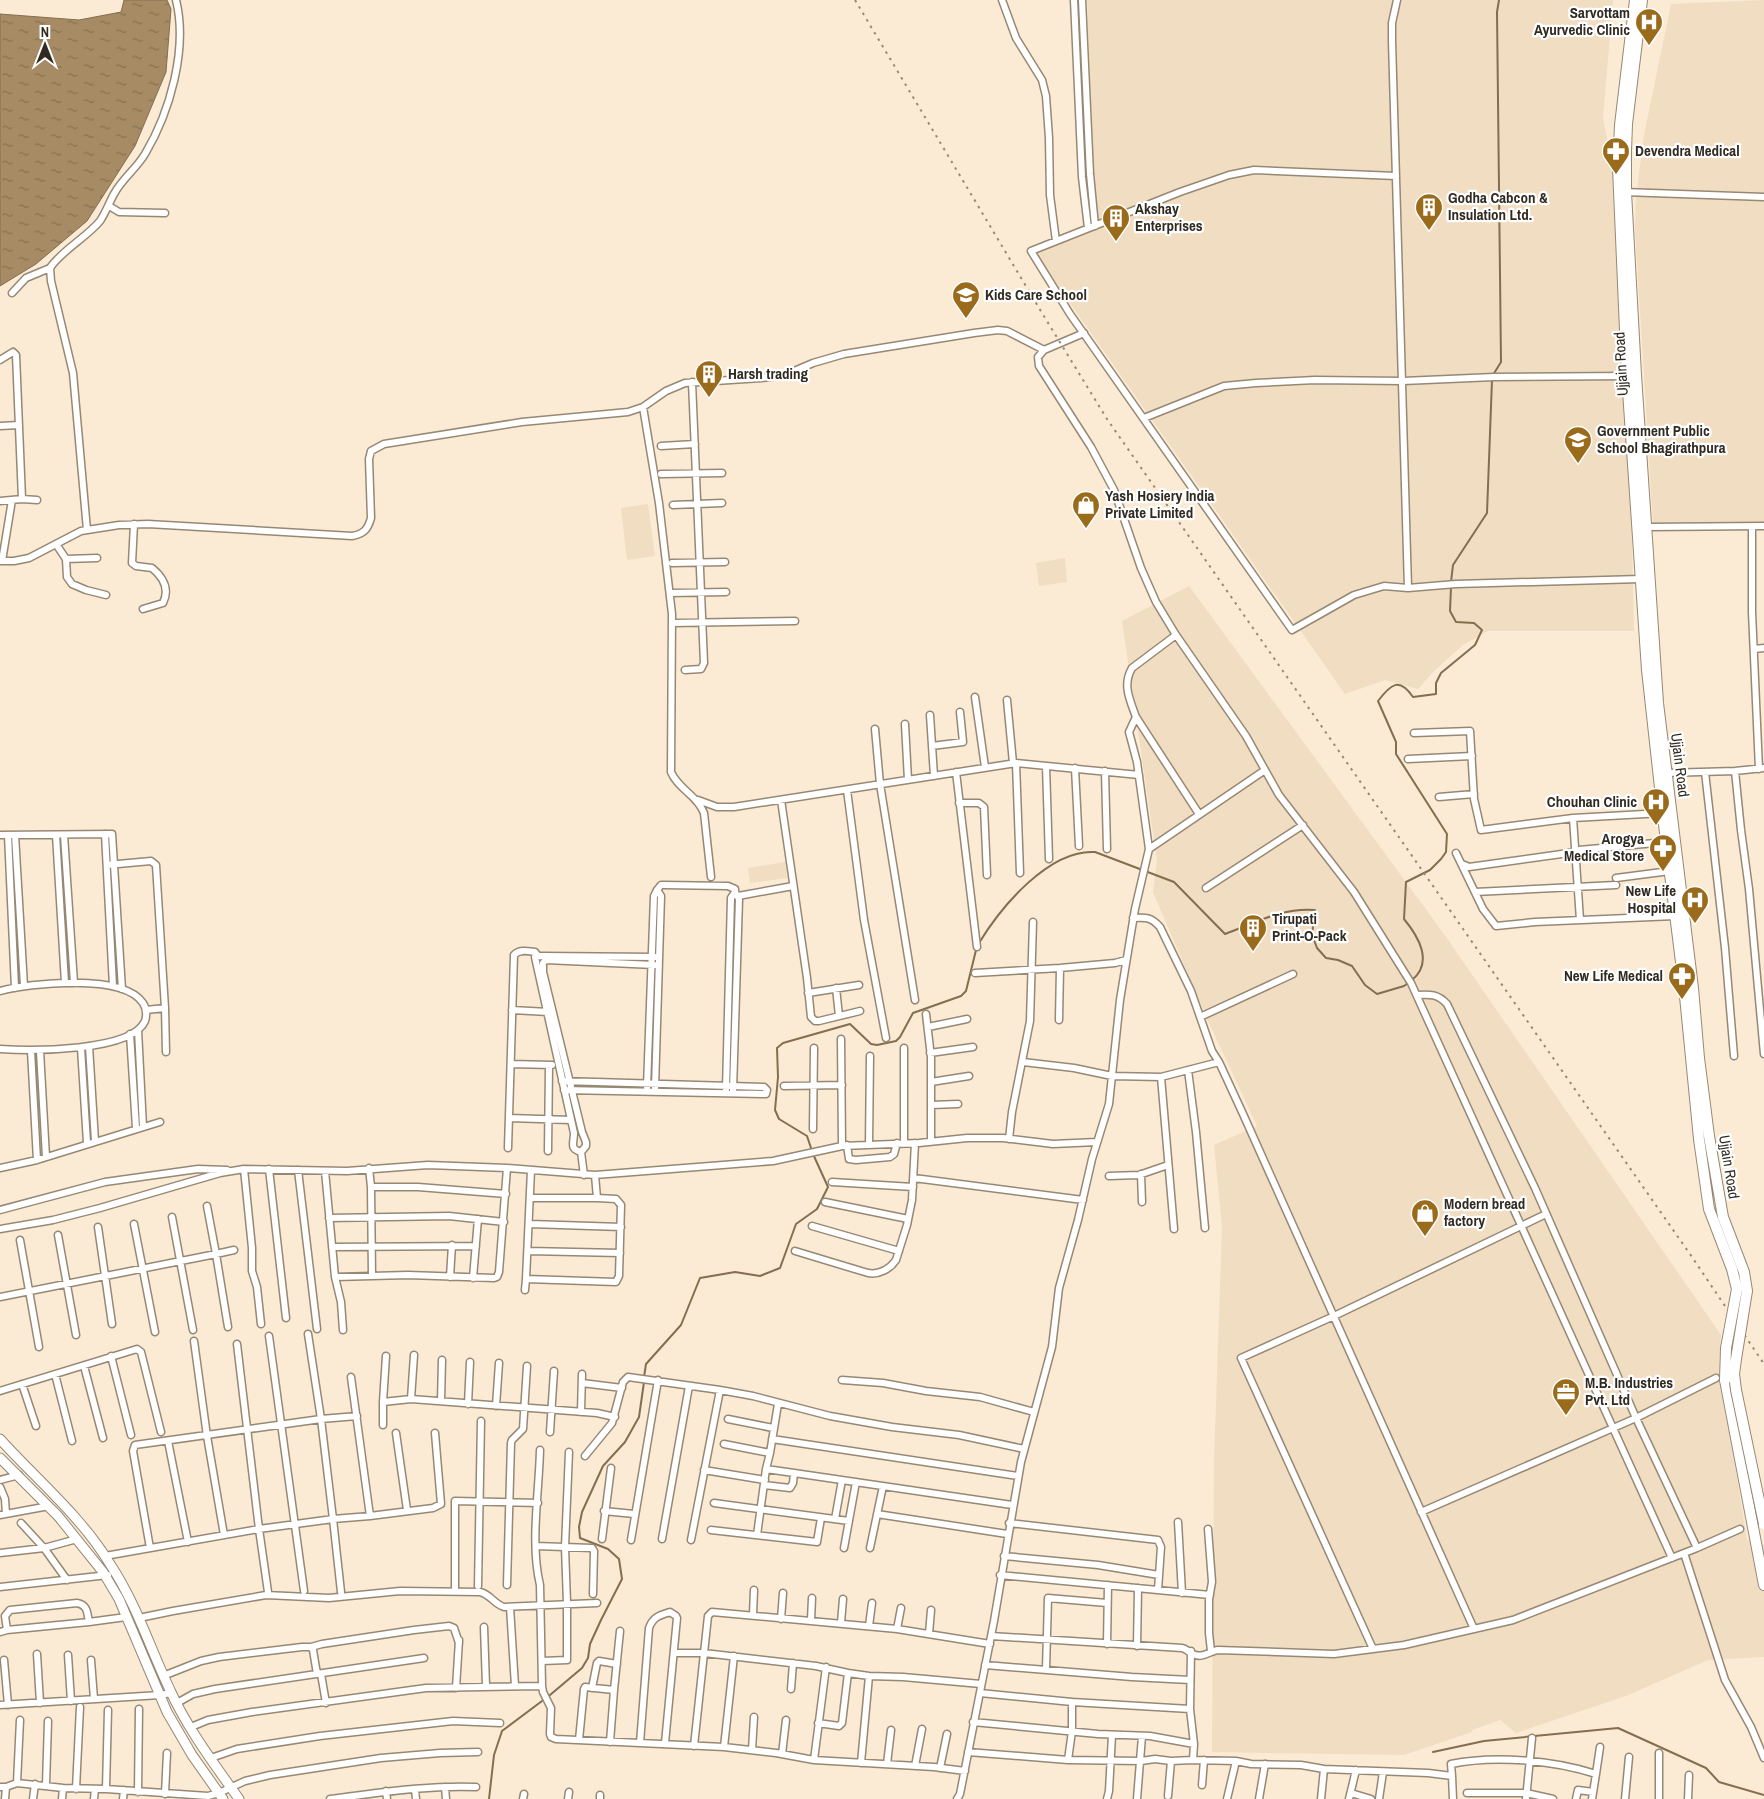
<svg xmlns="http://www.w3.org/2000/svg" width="1764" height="1799" font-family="'Archivo Narrow',sans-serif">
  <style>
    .built { fill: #f1ddc1 }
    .water { fill: url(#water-ripples); stroke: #836e50 }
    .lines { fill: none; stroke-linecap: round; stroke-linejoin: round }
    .stream { stroke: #836e50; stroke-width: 2 }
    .minor-casing { stroke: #978874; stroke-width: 9 }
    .secondary-casing { stroke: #978874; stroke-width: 11 }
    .primary-casing { stroke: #978874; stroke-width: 12 }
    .minor { stroke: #fff; stroke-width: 6 }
    .secondary { stroke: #fff; stroke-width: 9 }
    .primary { stroke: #fff; stroke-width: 10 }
    .rail { stroke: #958a7a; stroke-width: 2; stroke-dasharray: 2.5 5; stroke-linecap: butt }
    .primary-bridge-casing { stroke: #978874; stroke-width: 12; stroke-linecap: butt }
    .primary-bridge { stroke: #fff; stroke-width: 10 }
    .labels { text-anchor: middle; stroke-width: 4.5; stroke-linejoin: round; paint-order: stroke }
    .poi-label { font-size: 15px; font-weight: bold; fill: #302a21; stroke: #fff; text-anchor: start }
    .street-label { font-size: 15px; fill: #302a21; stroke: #fff }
  </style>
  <defs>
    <pattern id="water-ripples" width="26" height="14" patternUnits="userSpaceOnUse" patternTransform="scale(1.25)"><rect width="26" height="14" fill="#a68b64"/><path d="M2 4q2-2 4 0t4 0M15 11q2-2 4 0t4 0" fill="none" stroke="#887252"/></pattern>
  </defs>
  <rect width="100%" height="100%" fill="#fbebd4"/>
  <!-- built -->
  <path class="built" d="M1087 0H1613L1603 118 1617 188 1629 408 1634 631H1488L1463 645 1434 671 1418 689 1385 680 1345 694 1034 252 1096 228Z
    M1764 0V524L1653 525 1635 228 1636 197 1644 135 1671 4Z
    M648 504 655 556 627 560 621 508Z
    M1065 558 1067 582 1039 586 1036 563Z
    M1189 586 1444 934 1721 1335 1719 1364 1747 1540 1764 1545V1657L1708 1660 1626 1696 1516 1733 1500 1720 1472 1730V1732L1404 1755 1212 1752 1214 1462 1222 1228 1214 1145 1257 1126 1208 1021 1153 892 1157 861 1122 621Z
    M785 862 787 878 750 883 748 868Z"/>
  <!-- water -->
  <path class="water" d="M124 0H167L171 9 166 72 135 146 87 221 36 264 0 286V14L79 20 121 12Z"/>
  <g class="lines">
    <!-- stream -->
    <path class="stream" d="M1493 375 1501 362 1497 12 1499 0
      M1451 582 1453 565 1487 513 1492 380
      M979 943C1001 907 1049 849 1095 852L1174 882 1225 934C1255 923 1283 907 1315 910L1312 935 1317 948 1326 958 1338 960 1352 966 1365 985 1377 994 1404 986 1408 983
      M1412 980C1434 962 1418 936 1404 919L1406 882 1430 870 1441 859 1446 852 1447 834 1396 754V742L1378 701C1391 684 1399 677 1413 697L1436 694V683L1441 673 1475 645 1482 630 1474 623 1456 622 1450 611 1451 587
      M644 1377 646 1364 681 1325 700 1278 735 1272 760 1276 780 1268 796 1224 817 1209 828 1187 813 1154 807 1136 779 1119 775 1110 778 1077 777 1048 783 1043 850 1024 871 1044 877 1045 896 1041 900 1037 913 1013 961 996 966 991 976 950
      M1433 1752 1484 1741 1618 1728 1706 1768 1719 1782 1764 1795
      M489 1799 494 1755 502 1731 550 1695 582 1668 588 1658 590 1644 601 1620 622 1579 619 1559 608 1549 580 1538 579 1527 582 1512 603 1466 625 1442 639 1417 644 1382"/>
    <!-- minor casing -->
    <g class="minor-casing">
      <path id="minor" d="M1002 0 1016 38 1042 80 1046 96 1049 138 1050 195 1056 241
        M1074 0 1082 177 1088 228
        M1082 0 1090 174 1095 226
        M1397 0 1392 23V41L1408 588
        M1396 176 1254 170 1229 175 1180 192 1031 251 1070 314 1292 630 1354 595 1384 586 1408 588 1456 584 1641 579
        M1624 192 1764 197
        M109 206 119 212 165 213
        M12 293 26 278 50 268
        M1084 333 1044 350 1038 357 1039 366 1091 447 1114 490 1141 568 1156 602 1176 635 1246 736 1279 795 1354 892 1411 983 1672 1558
        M0 360 13 352 16 355 22 499
        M643 407 659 503 672 614 671 772C678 789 697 795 704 813L711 877
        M1144 418 1224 386 1256 383 1315 380 1403 381 1494 377 1630 376
        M0 426 19 425
        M661 446 695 444
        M661 474 722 473
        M0 501 22 499 37 500
        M673 505 722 503
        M134 524 132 563 136 566 152 568C163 577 170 589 163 603L143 609
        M1647 527 1764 526
        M1752 527V612L1759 769
        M87 530 73 373 51 281 50 268C61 251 87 237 100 221 106 212 109 203 114 194 122 179 136 169 145 154 170 112 188 49 176 0
        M56 544 66 559 67 577 72 584 86 590 106 595
        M66 559 97 558
        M0 561H14L29 558 81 531 119 525 148 524 352 536C364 534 368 529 371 518L369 459 371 451 384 444 522 422 628 412 643 407 666 391 685 383 761 378 785 375 813 363 844 354 974 333 998 330 1007 331 1044 350
        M2 561 12 500
        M672 563 725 562
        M670 593 726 592
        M672 623 795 621
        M1754 649 1764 648
        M685 670 701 669 704 663 692 382
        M975 697 985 767
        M1007 700 1013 763
        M930 715 934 776
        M1136 717 1199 814
        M905 724 908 780
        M875 729 880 784 915 1000
        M1414 733 1470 731 1474 799 1481 830 1573 818 1663 813
        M932 746 963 742 960 712
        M1408 759 1472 756
        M1016 763 1020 873
        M1046 766 1049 859
        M1075 768 1079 846
        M1105 771 1107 849
        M1735 771 1741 830 1749 889 1764 1054
        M956 772 977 947
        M1705 772 1725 948 1734 1056
        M1666 773 1735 771 1764 768
        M847 790 864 920 886 1038
        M1439 797 1474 794
        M698 800 717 807H734L1016 763 1139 775
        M781 800 807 978 811 1017 815 1021H819L860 1011
        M959 803H979L984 807 987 875
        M1573 818 1580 920
        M105 834 113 986
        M0 835 112 834 122 989
        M8 835 15 988
        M15 835 24 986
        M56 835 65 983
        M64 835 74 983
        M1149 849 1137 762 1129 732 1136 717C1130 700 1122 685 1132 668L1176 635
        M1456 853 1483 909 1496 926 1535 922 1675 916
        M1462 864 1469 867 1576 852 1579 850 1666 842
        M107 865 151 861 156 865 165 1008 146 1010
        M1616 878 1670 871
        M1206 888 1303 825
        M657 890 661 885H664L728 886 735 889V892
        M1475 892 1616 885
        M738 896 793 886
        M1133 918C1146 917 1151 917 1160 927L1191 991 1212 1051 1219 1062 1243 1114 1474 1629
        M975 973 1060 968 1115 963 1126 960
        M836 988 839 1016
        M0 991C30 983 123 973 143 1003 146 1008 147 1015 145 1021 132 1052 29 1051 0 1049
        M808 993 859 985
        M1417 995C1430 994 1438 994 1447 1004L1535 1188 1636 1418 1697 1548
        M165 1008 166 1052
        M512 1010 548 1012
        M926 1014 931 1057V1141
        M1200 1017 1293 974
        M1059 1020 1060 968
        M928 1027 967 1019
        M138 1030 143 1127
        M130 1034 136 1128
        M841 1039 842 1146
        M89 1046 95 1141
        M81 1048 87 1143
        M904 1048V1143
        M31 1051 37 1160
        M40 1051 46 1157
        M930 1053 973 1047
        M1023 1062 1074 1068 1112 1076 1161 1077 1219 1062
        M511 1064 552 1065
        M1188 1070 1196 1132 1205 1228
        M1161 1077 1174 1229
        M562 1081 764 1087 767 1090 766 1094H763L564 1090
        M931 1082 969 1076
        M784 1086 842 1085
        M647 1087 654 896 657 890 661 896 655 1088
        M726 1089 731 898 735 892 739 899 733 1090
        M931 1105 958 1104
        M509 1118 571 1120
        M813 1129 814 1048
        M1009 1139 1012 1112 1030 1021 1033 922
        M869 1144 870 1056
        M847 1145 849 1159 856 1160 890 1157 894 1154 897 1143
        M508 1148 514 955C519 949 528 951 535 952L538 956
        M548 1151 549 1065
        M581 1152C569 1149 574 1143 574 1133L535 957 541 956 655 957
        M0 1168 37 1160 160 1122
        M369 1168 371 1187 372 1276
        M244 1169 252 1248V1271L257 1287 261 1324
        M269 1169 286 1318
        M298 1170 317 1329
        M531 1170 526 1279 616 1282 619 1276 621 1205 616 1199 597 1198 595 1175
        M325 1171 335 1277 408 1275 494 1278 497 1277 499 1272 507 1168
        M1141 1174 1142 1202
        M584 1175 581 1152 586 1146V1142L582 1132 543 972V963L546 960 654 965
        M1109 1176 1139 1175 1168 1165
        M914 1178 1083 1200
        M832 1182 913 1187
        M371 1187H418L506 1194
        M531 1198H597
        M825 1202 908 1219
        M0 1210 105 1182 198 1169 227 1170
        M172 1217 193 1330
        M329 1218 449 1216 504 1222
        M134 1224 155 1332
        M530 1224 621 1227
        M812 1226 899 1251
        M98 1227 112 1324
        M0 1229 53 1220 100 1208 220 1173 244 1169 347 1171 428 1165 507 1168 595 1175 773 1161 842 1146 919 1143 967 1138H1003L1053 1144 1097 1142
        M58 1235 76 1335
        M20 1240 39 1347
        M332 1247 476 1246
        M528 1251 620 1253
        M795 1251 868 1273C879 1275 890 1269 896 1260L907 1225 912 1200 915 1143
        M335 1277 341 1302 343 1330
        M450 1277 452 1245
        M473 1278 478 1219
        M525 1290 526 1279
        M0 1297 216 1254 207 1206
        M228 1327 216 1254 234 1250
        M308 1334 321 1419 333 1519 370 1516 351 1377
        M269 1336 304 1591
        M194 1341 207 1436 224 1535
        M111 1356 131 1435
        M386 1356 383 1402 411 1399 597 1413 615 1417
        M84 1366 103 1438
        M55 1374 72 1441
        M842 1380 883 1383 926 1391 980 1397 1034 1412
        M582 1383 622 1388
        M22 1384 36 1426
        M0 1391 137 1349 141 1352 161 1432
        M411 1399 414 1355
        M441 1401 442 1360
        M468 1404 470 1362
        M496 1406 499 1363
        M581 1412 582 1374
        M728 1419 773 1428
        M383 1425V1402
        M550 1432 554 1371
        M396 1433 407 1510
        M772 1439 1018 1476
        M168 1441 188 1542
        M724 1444 770 1453 778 1404
        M540 1450C539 1493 530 1543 540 1585L542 1686 543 1692 551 1708 550 1734 551 1737 556 1739 724 1747 776 1753 814 1760 934 1767 965 1771
        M585 1456 612 1423 623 1382 628 1377 720 1390 753 1396 830 1416 892 1427 959 1435 1024 1449
        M766 1469 794 1473
        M704 1470 765 1480
        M0 1480 19 1475
        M764 1485 790 1488 793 1483 794 1473 1012 1505
        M0 1487 5 1499 6 1514
        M714 1503 849 1521
        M604 1511 634 1514
        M1421 1512 1636 1418 1716 1378
        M877 1514 1007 1534
        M0 1515 49 1506
        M370 1516 433 1508 441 1504 435 1433
        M835 1519 842 1480
        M1178 1522 1182 1593
        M21 1523 44 1548 67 1580
        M1009 1523 1158 1540 1161 1547 1158 1590
        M1208 1529 1212 1582 1209 1599V1633L1211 1651
        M711 1530 817 1542 821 1518
        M757 1535 766 1469 770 1453
        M602 1539 611 1468
        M662 1539 689 1386
        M631 1540 658 1380
        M691 1540 720 1390
        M536 1546 592 1548 594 1551 593 1594
        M150 1548 133 1451 135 1445 321 1419 357 1416
        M844 1548 856 1482
        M870 1548 883 1486
        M0 1553 44 1548 77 1539
        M1684 1553 1725 1680 1751 1727 1764 1758
        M105 1556 259 1529 237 1344
        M1004 1556 1098 1565 1159 1575
        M1000 1575 1210 1595
        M507 1585 511 1443 512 1440 523 1429 527 1366
        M478 1586 481 1421
        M0 1587 108 1575
        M455 1588V1501L538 1503
        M268 1592 259 1529 333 1519 341 1592
        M510 1607 515 1686
        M753 1615 754 1590
        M139 1618 173 1611 266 1595 329 1598 400 1591 480 1592C490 1594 494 1604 504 1607L597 1603
        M781 1619 783 1593
        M811 1620 812 1598
        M841 1623 843 1599
        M869 1626 872 1603
        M484 1627 486 1686
        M897 1629 901 1608
        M7 1630 5 1616 10 1610 77 1603C88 1605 87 1613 89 1622
        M0 1632 7 1630 89 1622 126 1617
        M929 1634 931 1610
        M991 1636 1182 1648C1187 1649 1188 1652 1193 1654 1202 1659 1210 1651 1218 1650L1334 1654 1404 1645 1513 1620 1697 1548 1740 1529
        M1107 1644 1108 1585
        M1137 1646 1138 1588
        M311 1647 322 1644 414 1630 449 1626 454 1628 459 1643
        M1373 1649 1241 1358 1334 1316 1546 1214
        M674 1653H704L816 1666 848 1673 869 1676 903 1677 981 1684
        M37 1654 40 1703
        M68 1655 71 1701
        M4 1660 8 1705
        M91 1660 94 1699
        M542 1661 567 1660V1603L565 1547 569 1452
        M985 1665 1132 1677 1190 1680
        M1046 1669 1048 1598 1107 1603
        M321 1674 326 1703
        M163 1676 201 1661 219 1657 302 1647H311L313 1650 317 1674
        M456 1688 459 1640
        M592 1688 597 1663 599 1661 617 1664
        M791 1689 793 1663
        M1072 1702 1190 1709 1194 1744
        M177 1703 193 1694 215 1689 424 1658
        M0 1705 160 1695 171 1693
        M1190 1709 1191 1651
        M973 1722 1098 1734 1150 1736 1194 1744 1193 1760 1236 1761 1251 1764 1301 1765 1324 1769 1428 1773 1452 1776 1451 1764C1494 1755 1554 1760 1596 1774L1592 1799
        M818 1723 839 1726 842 1723 848 1673
        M191 1727 208 1720 252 1712 426 1688 542 1686
        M579 1740 584 1689 585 1687 614 1690
        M610 1742 614 1690 620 1631
        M640 1743 649 1628C653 1617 660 1615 670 1612L676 1616 677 1618 665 1743
        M694 1746 708 1616 712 1612 897 1629 990 1644
        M724 1747 734 1656
        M752 1750 754 1717
        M968 1752 1068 1760 1072 1731V1702L980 1693
        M1659 1753V1799
        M782 1754 786 1720
        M211 1758 237 1749 320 1736 453 1721 500 1723
        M814 1760 826 1667
        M1068 1760 1141 1761 1155 1759 1171 1761 1193 1760
        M861 1763 869 1676
        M887 1764 891 1730
        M915 1766 922 1729
        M940 1768 947 1734
        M1596 1774 1600 1747
        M1452 1776 1453 1799
        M17 1783 20 1720
        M46 1785 48 1721
        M1202 1785 1204 1760
        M0 1787H6L17 1783 63 1788 106 1789 208 1796 219 1793 245 1781 270 1775 381 1758 440 1753 478 1752
        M445 1787 446 1799
        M76 1789 80 1707
        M106 1789 108 1710
        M415 1789 416 1799
        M386 1791 387 1799
        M138 1792 139 1709
        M1351 1793 1371 1799
        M1467 1793H1526L1553 1799
        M165 1794 167 1753
        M1168 1796 1171 1761
        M5 1799 6 1787
        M33 1799 35 1784
        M62 1799 63 1788
        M94 1799 95 1789
        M123 1799 124 1790
        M330 1799C379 1793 427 1785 476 1787
        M523 1799 524 1794
        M568 1799 569 1792
        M600 1799V1795
        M957 1799 960 1794 994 1621 1021 1462 1052 1347 1059 1288 1078 1220 1092 1159 1109 1104 1120 1000 1135 909 1149 849 1265 770
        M1107 1799 1109 1791 1112 1735
        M1137 1799 1142 1736
        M1227 1799 1236 1761
        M1259 1799 1265 1764
        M1321 1799 1324 1769
        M1349 1799 1356 1770
        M1379 1799 1383 1772
        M1526 1799 1532 1738
        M1576 1799 1578 1790 1593 1792
        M1625 1799 1629 1757
        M1688 1799 1689 1775"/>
    </g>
    <!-- secondary casing -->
    <g class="secondary-casing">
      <path id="secondary" d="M0 1439C37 1480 81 1516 110 1564 136 1603 150 1648 170 1690 187 1728 215 1765 239 1799
        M0 1458 58 1516 103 1572 119 1599 167 1712 192 1755 223 1799"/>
    </g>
    <!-- primary casing -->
    <g class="primary-casing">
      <path id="primary" d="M1635 0 1620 125 1618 168 1627 376 1647 670 1666 842 1684 986 1699 1139
        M1642 0 1627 124 1626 151V192L1636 375 1658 703 1693 988 1699 1058 1709 1136
        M1725 1380 1764 1585"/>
    </g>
    <!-- minor -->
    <use href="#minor" class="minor"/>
    <!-- secondary -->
    <use href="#secondary" class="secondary"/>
    <!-- primary -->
    <use href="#primary" class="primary"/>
    <!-- rail -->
    <path class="rail" d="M855 0 1042 313 1107 419 1692 1257 1764 1364"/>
    <!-- primary-bridge casing -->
    <g class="primary-bridge-casing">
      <path id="primary-bridge" d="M1709 1136 1723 1217 1744 1272 1747 1291 1736 1359 1734 1374 1736 1390 1764 1524
        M1699 1139 1709 1209 1732 1269 1737 1289 1726 1348 1725 1380"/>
    </g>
    <!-- primary-bridge -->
    <use href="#primary-bridge" class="primary-bridge"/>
  </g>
  <!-- icons -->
  <defs>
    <g id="hospital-pin" transform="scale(1.4375)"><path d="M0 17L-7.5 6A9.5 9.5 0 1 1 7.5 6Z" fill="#996b1b" stroke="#fff"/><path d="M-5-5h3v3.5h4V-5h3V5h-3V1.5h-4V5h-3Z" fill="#fff"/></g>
    <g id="pharmacy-pin" transform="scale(1.4375)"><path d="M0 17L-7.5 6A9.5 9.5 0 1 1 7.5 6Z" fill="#996b1b" stroke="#fff"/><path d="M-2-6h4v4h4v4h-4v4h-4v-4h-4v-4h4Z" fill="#fff"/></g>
    <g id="building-pin" transform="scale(1.4375)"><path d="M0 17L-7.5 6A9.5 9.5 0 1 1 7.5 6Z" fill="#996b1b" stroke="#fff"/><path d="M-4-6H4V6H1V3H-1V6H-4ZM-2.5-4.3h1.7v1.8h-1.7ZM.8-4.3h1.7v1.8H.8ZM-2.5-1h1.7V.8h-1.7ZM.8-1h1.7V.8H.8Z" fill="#fff"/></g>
    <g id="school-pin" transform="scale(1.4375)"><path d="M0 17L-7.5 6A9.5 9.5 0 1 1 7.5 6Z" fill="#996b1b" stroke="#fff"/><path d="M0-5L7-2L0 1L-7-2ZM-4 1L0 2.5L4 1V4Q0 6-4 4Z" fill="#fff"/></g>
    <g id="shop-pin" transform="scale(1.4375)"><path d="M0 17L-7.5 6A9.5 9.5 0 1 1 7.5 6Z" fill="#996b1b" stroke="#fff"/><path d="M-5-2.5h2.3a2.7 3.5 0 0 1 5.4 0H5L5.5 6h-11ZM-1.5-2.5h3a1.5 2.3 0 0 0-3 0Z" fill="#fff"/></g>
    <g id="office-pin" transform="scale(1.4375)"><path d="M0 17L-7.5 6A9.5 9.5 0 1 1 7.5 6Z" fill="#996b1b" stroke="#fff"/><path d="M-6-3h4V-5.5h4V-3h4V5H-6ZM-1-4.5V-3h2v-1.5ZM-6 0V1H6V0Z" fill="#fff"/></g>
  </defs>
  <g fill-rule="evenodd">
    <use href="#hospital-pin" x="1649" y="22"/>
    <use href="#pharmacy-pin" x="1616" y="151"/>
    <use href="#building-pin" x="1429" y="207"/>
    <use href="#building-pin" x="1116" y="218"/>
    <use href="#school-pin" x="966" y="295"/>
    <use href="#building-pin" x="709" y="374"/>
    <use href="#school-pin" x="1578" y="440"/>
    <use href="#shop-pin" x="1086" y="505"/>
    <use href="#hospital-pin" x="1656" y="802"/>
    <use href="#pharmacy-pin" x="1663" y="848"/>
    <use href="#hospital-pin" x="1695" y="900"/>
    <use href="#building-pin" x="1253" y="928"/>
    <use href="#pharmacy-pin" x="1682" y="976"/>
    <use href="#shop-pin" x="1425" y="1213"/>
    <use href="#office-pin" x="1566" y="1392"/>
  </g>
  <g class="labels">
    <!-- poi labels -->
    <g class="poi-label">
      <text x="1630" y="18" text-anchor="end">Sarvottam<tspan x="1630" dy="17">Ayurvedic Clinic</tspan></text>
      <text x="1635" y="156">Devendra Medical</text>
      <text x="1448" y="203">Godha Cabcon &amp;<tspan x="1448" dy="17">Insulation Ltd.</tspan></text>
      <text x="1135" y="214">Akshay<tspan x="1135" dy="17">Enterprises</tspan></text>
      <text x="985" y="300">Kids Care School</text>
      <text x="728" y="379">Harsh trading</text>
      <text x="1597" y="436">Government Public<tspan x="1597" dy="17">School Bhagirathpura</tspan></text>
      <text x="1105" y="501">Yash Hosiery India<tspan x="1105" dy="17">Private Limited</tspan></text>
      <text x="1637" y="807" text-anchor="end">Chouhan Clinic</text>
      <text x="1644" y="844" text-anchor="end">Arogya<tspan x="1644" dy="17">Medical Store</tspan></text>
      <text x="1676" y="896" text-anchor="end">New Life<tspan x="1676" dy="17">Hospital</tspan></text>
      <text x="1272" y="924">Tirupati<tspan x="1272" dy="17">Print-O-Pack</tspan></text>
      <text x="1663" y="981" text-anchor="end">New Life Medical</text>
      <text x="1444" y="1209">Modern bread<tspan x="1444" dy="17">factory</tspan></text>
      <text x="1585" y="1388">M.B. Industries<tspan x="1585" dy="17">Pvt. Ltd</tspan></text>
    </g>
    <!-- street labels -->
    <g class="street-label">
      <text transform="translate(1621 364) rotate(-93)" y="5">Ujjain Road</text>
      <text transform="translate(1680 765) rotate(83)" y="5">Ujjain Road</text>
      <text transform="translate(1729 1167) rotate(81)" y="5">Ujjain Road</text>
    </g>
  </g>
  <!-- north arrow -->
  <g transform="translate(45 45)" stroke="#ffffff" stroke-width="4" paint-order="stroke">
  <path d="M0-4L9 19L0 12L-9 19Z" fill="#302a21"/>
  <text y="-8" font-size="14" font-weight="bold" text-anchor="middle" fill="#302a21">N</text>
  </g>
</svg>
